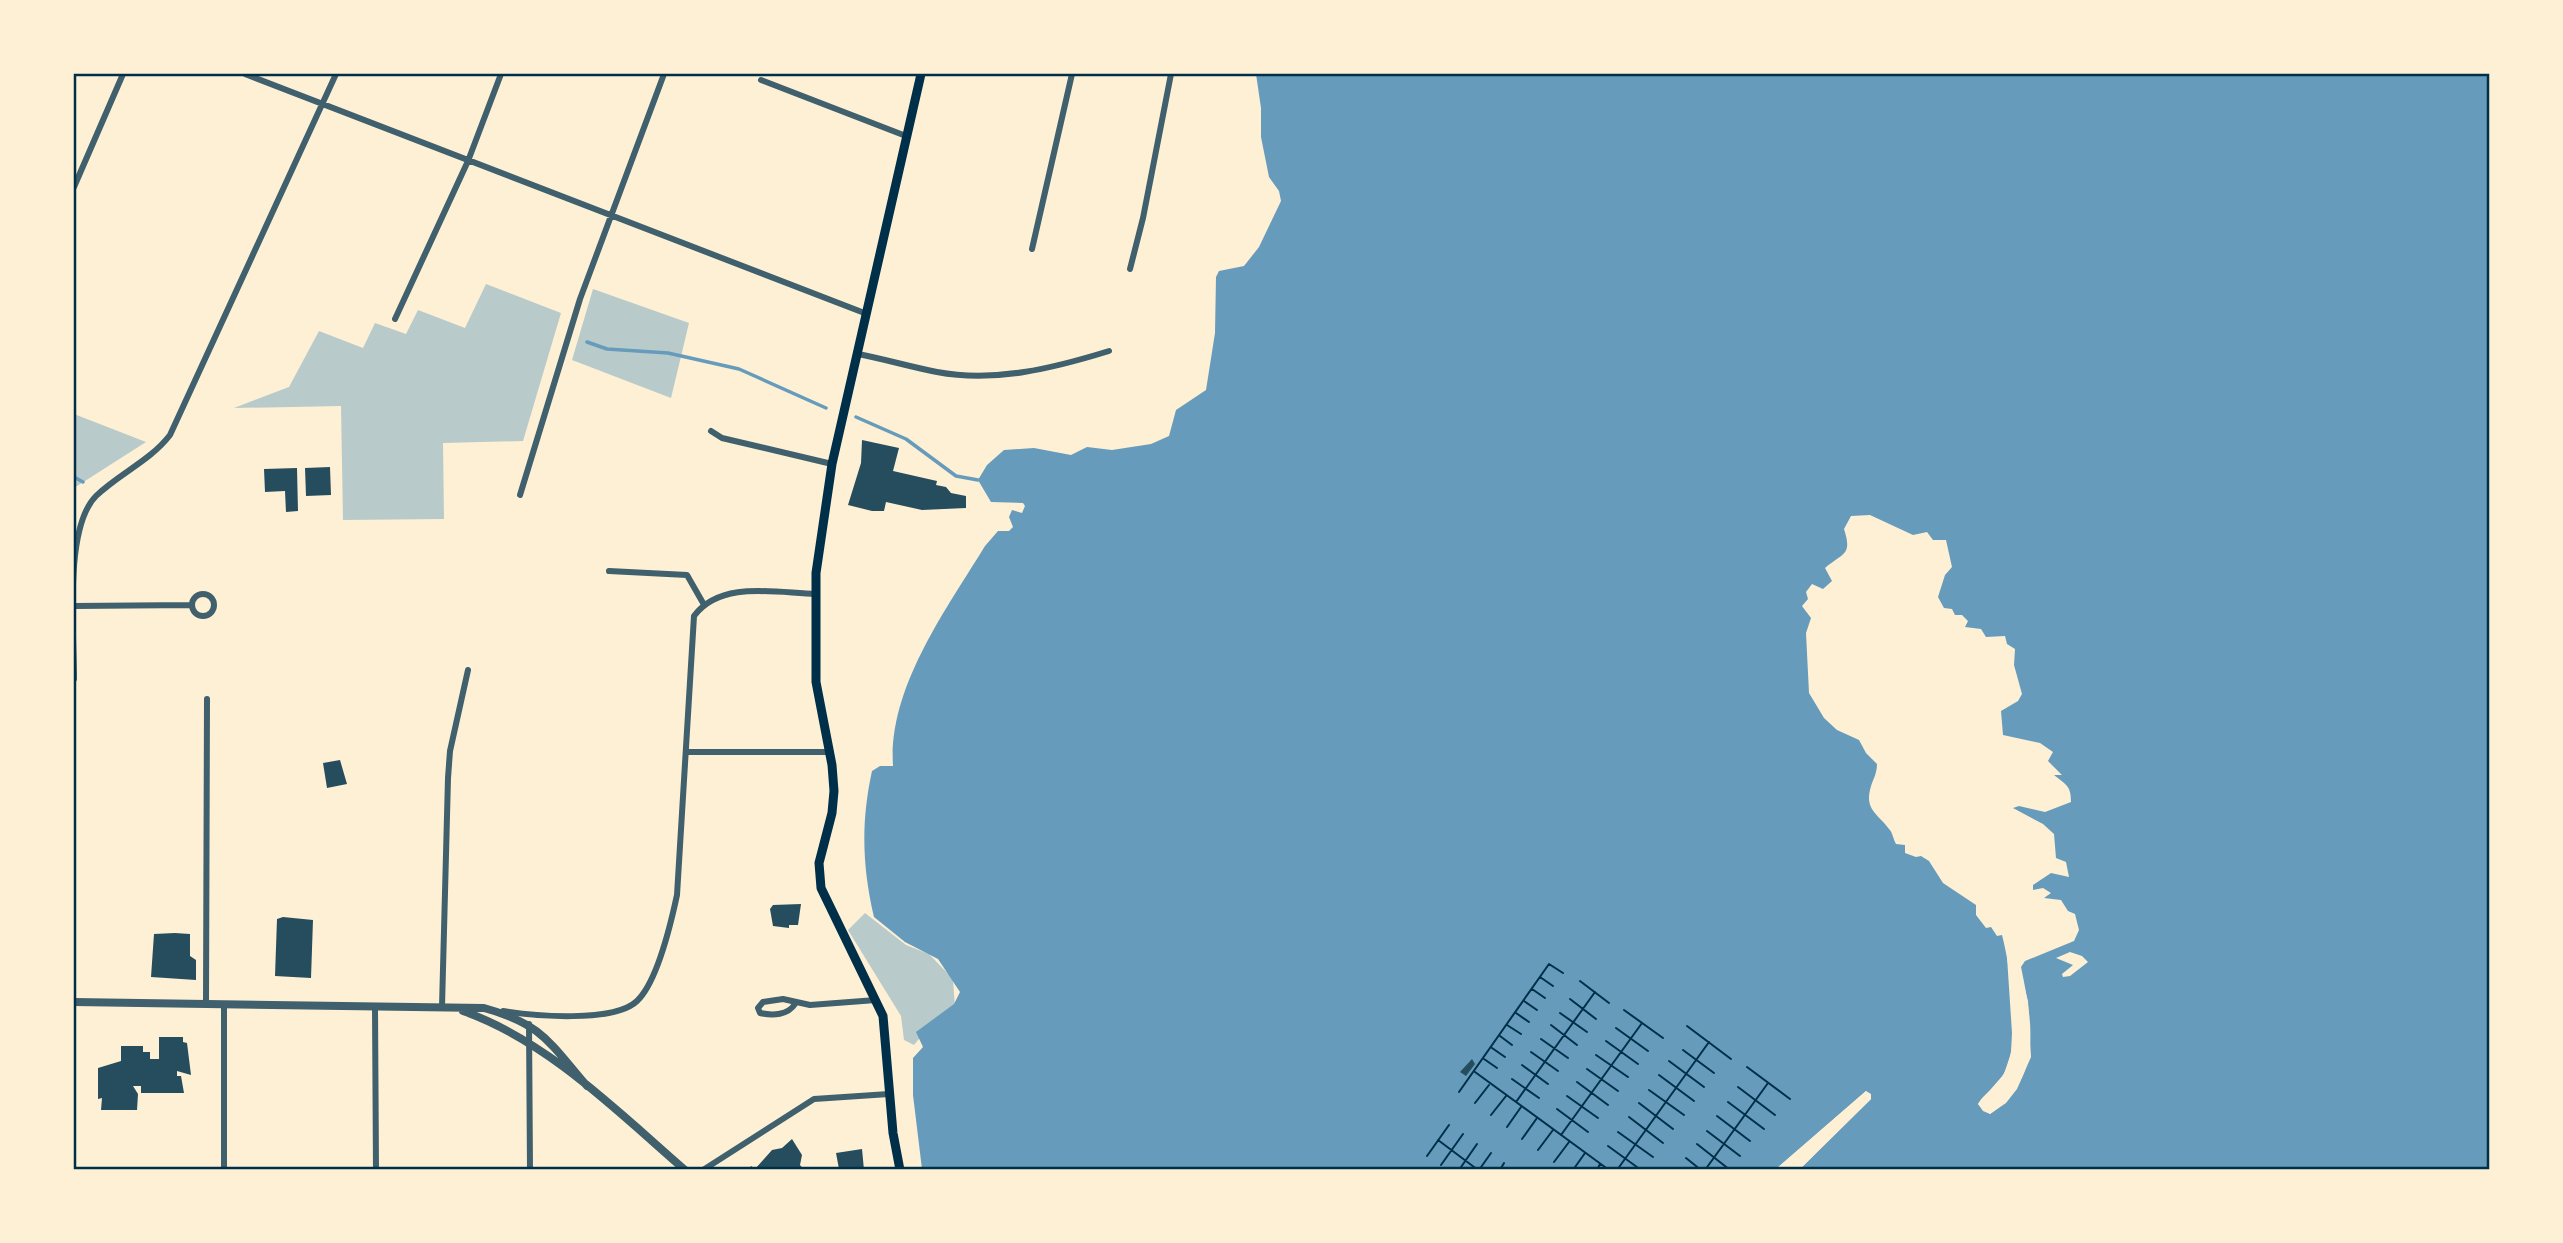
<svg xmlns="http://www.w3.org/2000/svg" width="2563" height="1243" font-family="Manrope,sans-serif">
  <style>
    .green { fill: #b9caca }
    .water { fill: #669bbc; fill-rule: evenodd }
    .pier { fill: #fdf0d5 }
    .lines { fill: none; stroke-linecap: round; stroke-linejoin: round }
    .stream { stroke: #669bbc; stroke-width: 3.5 }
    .building { fill: #264d5e }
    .path { stroke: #003049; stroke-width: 2 }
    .minor { stroke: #3f606c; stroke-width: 6 }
    .tertiary { stroke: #3f606c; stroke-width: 8 }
    .secondary { stroke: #003049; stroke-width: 9 }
    .neatline { fill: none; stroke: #003049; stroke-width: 2.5 }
  </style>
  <rect width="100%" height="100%" fill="#fdf0d5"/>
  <!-- green -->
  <path class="green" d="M486 284 561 313 523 441 443 443 444 519 343 520 341 406 234 408 289 387 319 331 363 348 375 323 406 334 418 310 465 328Z
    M593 289 689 323 671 398 572 360Z
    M74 414 146 442 74 488Z
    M865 913 906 945 929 954 953 979 955 1009 927 1029 914 1045 904 1040 901 1016 848 930Z"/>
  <!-- water -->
  <path class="water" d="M1256 74H2489V1169H1800L1871 1099 1866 1091 1776 1169H922L913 1095V1058L923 1047 916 1032 954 1004 960 992 938 959 905 942 874 917C862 866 861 821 872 771L880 766H893C888 688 946 610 985 546L998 531H1009L1013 527 1009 517 1012 510 1022 513 1025 506 1023 503 991 502 978 480 987 465 1004 450 1034 448 1071 455 1087 447 1112 450 1151 444 1169 436 1176 410 1206 390 1215 333 1216 277 1219 271 1244 266 1259 247 1281 201 1279 191 1269 177 1261 137V108ZM1870 515 1913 535 1927 532 1933 540H1946L1952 567 1945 575 1938 597 1944 608 1952 609 1955 615H1962L1968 621 1965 627 1981 629 1986 637 2005 636 2007 644 2015 649 2014 665 2022 694 2018 701 2001 711 2003 735 2040 743 2053 752 2048 761 2062 775H2054C2066 785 2071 785 2071 802L2045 812 2019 806 2013 808 2043 824 2054 834 2056 858 2066 862 2069 877 2051 873 2033 885V890L2043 888 2051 893 2044 898 2061 900 2068 911 2075 914 2079 930 2074 941 2025 961 2021 967C2032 1020 2044 1078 1990 1114L1978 1104C1984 1093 1997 1087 2003 1075 2022 1044 2011 970 2002 935L1997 936 1991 927 1986 928 1976 915V905L1943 883 1929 861 1921 856 1916 857 1905 853V845L1896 844C1893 839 1893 833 1889 829 1879 815 1865 810 1870 790 1872 780 1877 775 1877 764L1866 753 1859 740 1837 730 1824 718 1809 693 1806 633 1811 618 1802 606 1808 599 1806 592 1812 584 1823 589 1832 581 1825 568C1842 553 1853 556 1844 529L1851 516ZM2070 952 2082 956 2088 962 2070 976 2063 977 2062 974 2073 965 2056 958Z"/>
  <!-- pier -->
  <path class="pier" d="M2007 957 2011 960 2015 1014 2014 1054 2007 1076 1982 1104 1985 1108 1990 1110 2003 1101 2014 1087 2027 1056 2028 1034 2018 965 2028 1001 2031 1057 2017 1089 2006 1103 1990 1114 1983 1111 1978 1104 2004 1074 2011 1053 2012 1033Z
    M1866 1091 1871 1094V1099L1800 1169H1796L1867 1096 1781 1170 1776 1169Z"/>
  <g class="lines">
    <!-- stream -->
    <path class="stream" d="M587 342 607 349 668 353 739 369 826 408
      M856 417 906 439 956 476 978 480
      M74 477 83 482"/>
  </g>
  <!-- building -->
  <path class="building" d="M862 440 899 448 893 471 937 481 936 485 946 487 951 493 966 496V508L922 510 886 502 884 511H872L848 505 861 463Z
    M330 467 331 495 306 496 305 468Z
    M297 468 298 511 286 512 285 491 265 492 264 469Z
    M340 760 347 784 327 788 323 763Z
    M801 904 798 925H789V928L773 926 770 909 773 905Z
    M283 917 313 920 311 978 275 976 277 919Z
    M175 933 190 934V956L196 960V980L151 977 154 934Z
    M159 1037H183V1042L187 1043 191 1075 177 1071V1076H181L184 1093H141V1086H133L138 1094 137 1110H101L102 1098 98 1099V1068L121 1061V1046H143V1052H150V1059H159Z
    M1472 1059 1475 1064 1466 1076 1460 1072Z
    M792 1139 802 1155 800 1165 804 1170H748L751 1166 755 1169 772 1150 782 1148Z
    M862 1149 864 1170 839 1169 836 1153Z"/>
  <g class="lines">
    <!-- path -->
    <path class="path" d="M1540 977 1553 986
      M1580 981 1609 1003
      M1532 989 1545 998
      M1570 999 1596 1019
      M1524 1001 1537 1010
      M1624 1010 1663 1038
      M1516 1013 1529 1022
      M1560 1013 1587 1032
      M1507 1025 1521 1034
      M1551 1025 1577 1045
      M1687 1026 1731 1059
      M1616 1028 1648 1051
      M1500 1036 1512 1045
      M1541 1039 1568 1058
      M1606 1041 1638 1064
      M1492 1048 1505 1057
      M1683 1050 1714 1073
      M1531 1052 1558 1071
      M1596 1055 1628 1077
      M1484 1059 1497 1068
      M1669 1061 1704 1087
      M1522 1065 1548 1084
      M1747 1067 1790 1099
      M1587 1069 1618 1091
      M1475 1072 1609 1170
      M1659 1075 1694 1101
      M1512 1079 1539 1098
      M1577 1082 1608 1105
      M1738 1087 1775 1115
      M1649 1090 1684 1115
      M1459 1092 1549 964 1563 973
      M1567 1096 1598 1118
      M1516 1102 1595 992
      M1728 1102 1764 1129
      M1475 1103 1489 1085
      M1639 1103 1673 1129
      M1557 1109 1588 1132
      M1491 1115 1506 1096
      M1717 1116 1750 1141
      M1629 1117 1663 1143
      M1507 1127 1521 1107
      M1707 1131 1740 1156
      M1618 1132 1653 1157
      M1561 1135 1642 1023
      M1522 1139 1537 1118
      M1438 1140 1478 1170
      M1697 1144 1730 1170
      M1608 1146 1641 1170
      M1538 1150 1553 1130
      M1427 1156 1449 1125
      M1686 1158 1701 1170
      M1554 1162 1569 1142
      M1441 1165 1463 1134
      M1459 1170 1477 1144
      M1479 1170 1491 1153
      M1500 1170 1504 1163
      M1573 1170 1585 1153
      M1597 1170 1600 1164
      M1617 1170 1709 1042
      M1705 1170 1768 1083"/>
    <!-- minor -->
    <path class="minor" d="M245 74 867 314
      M761 80 906 136
      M74 187 123 74
      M1032 249 1072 74
      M1130 269 1143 218 1171 74
      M395 319 468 161 501 74
      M858 354C884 359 911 367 937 372 995 383 1054 368 1109 351
      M711 431 722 438 832 464
      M520 495 580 299 664 74
      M609 571 687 575 703 603
      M192 605a11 11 0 1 1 22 0a11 11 0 1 1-22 0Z
      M74 606 192 605
      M74 679C74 633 64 528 96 496 120 473 150 461 170 435L336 74
      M688 752H830
      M206 1002 207 699
      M224 1004V1170
      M795 1004C788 1015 773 1016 760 1013L758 1008 763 1002 783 999 810 1005 876 1000
      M375 1007 376 1170
      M442 1007 448 778 450 751 468 670
      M503 1011C533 1016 614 1023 637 1001 658 981 671 923 677 895L694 616C721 580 776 593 816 594
      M529 1024 530 1170
      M703 1170 814 1099 889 1094"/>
    <!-- tertiary -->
    <path class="tertiary" d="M74 1002 484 1008C542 1024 549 1042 587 1086
      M463 1011C548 1041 618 1112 685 1170"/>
    <!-- secondary -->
    <path class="secondary" d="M900 1170 893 1133 883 1016 821 888 819 863 832 813 834 791 832 765 816 682V573L832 464 921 74"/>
  </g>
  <!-- border -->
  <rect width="2563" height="1243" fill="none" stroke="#fdf0d5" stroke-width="150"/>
  <rect x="75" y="75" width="2413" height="1093" class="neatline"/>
</svg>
